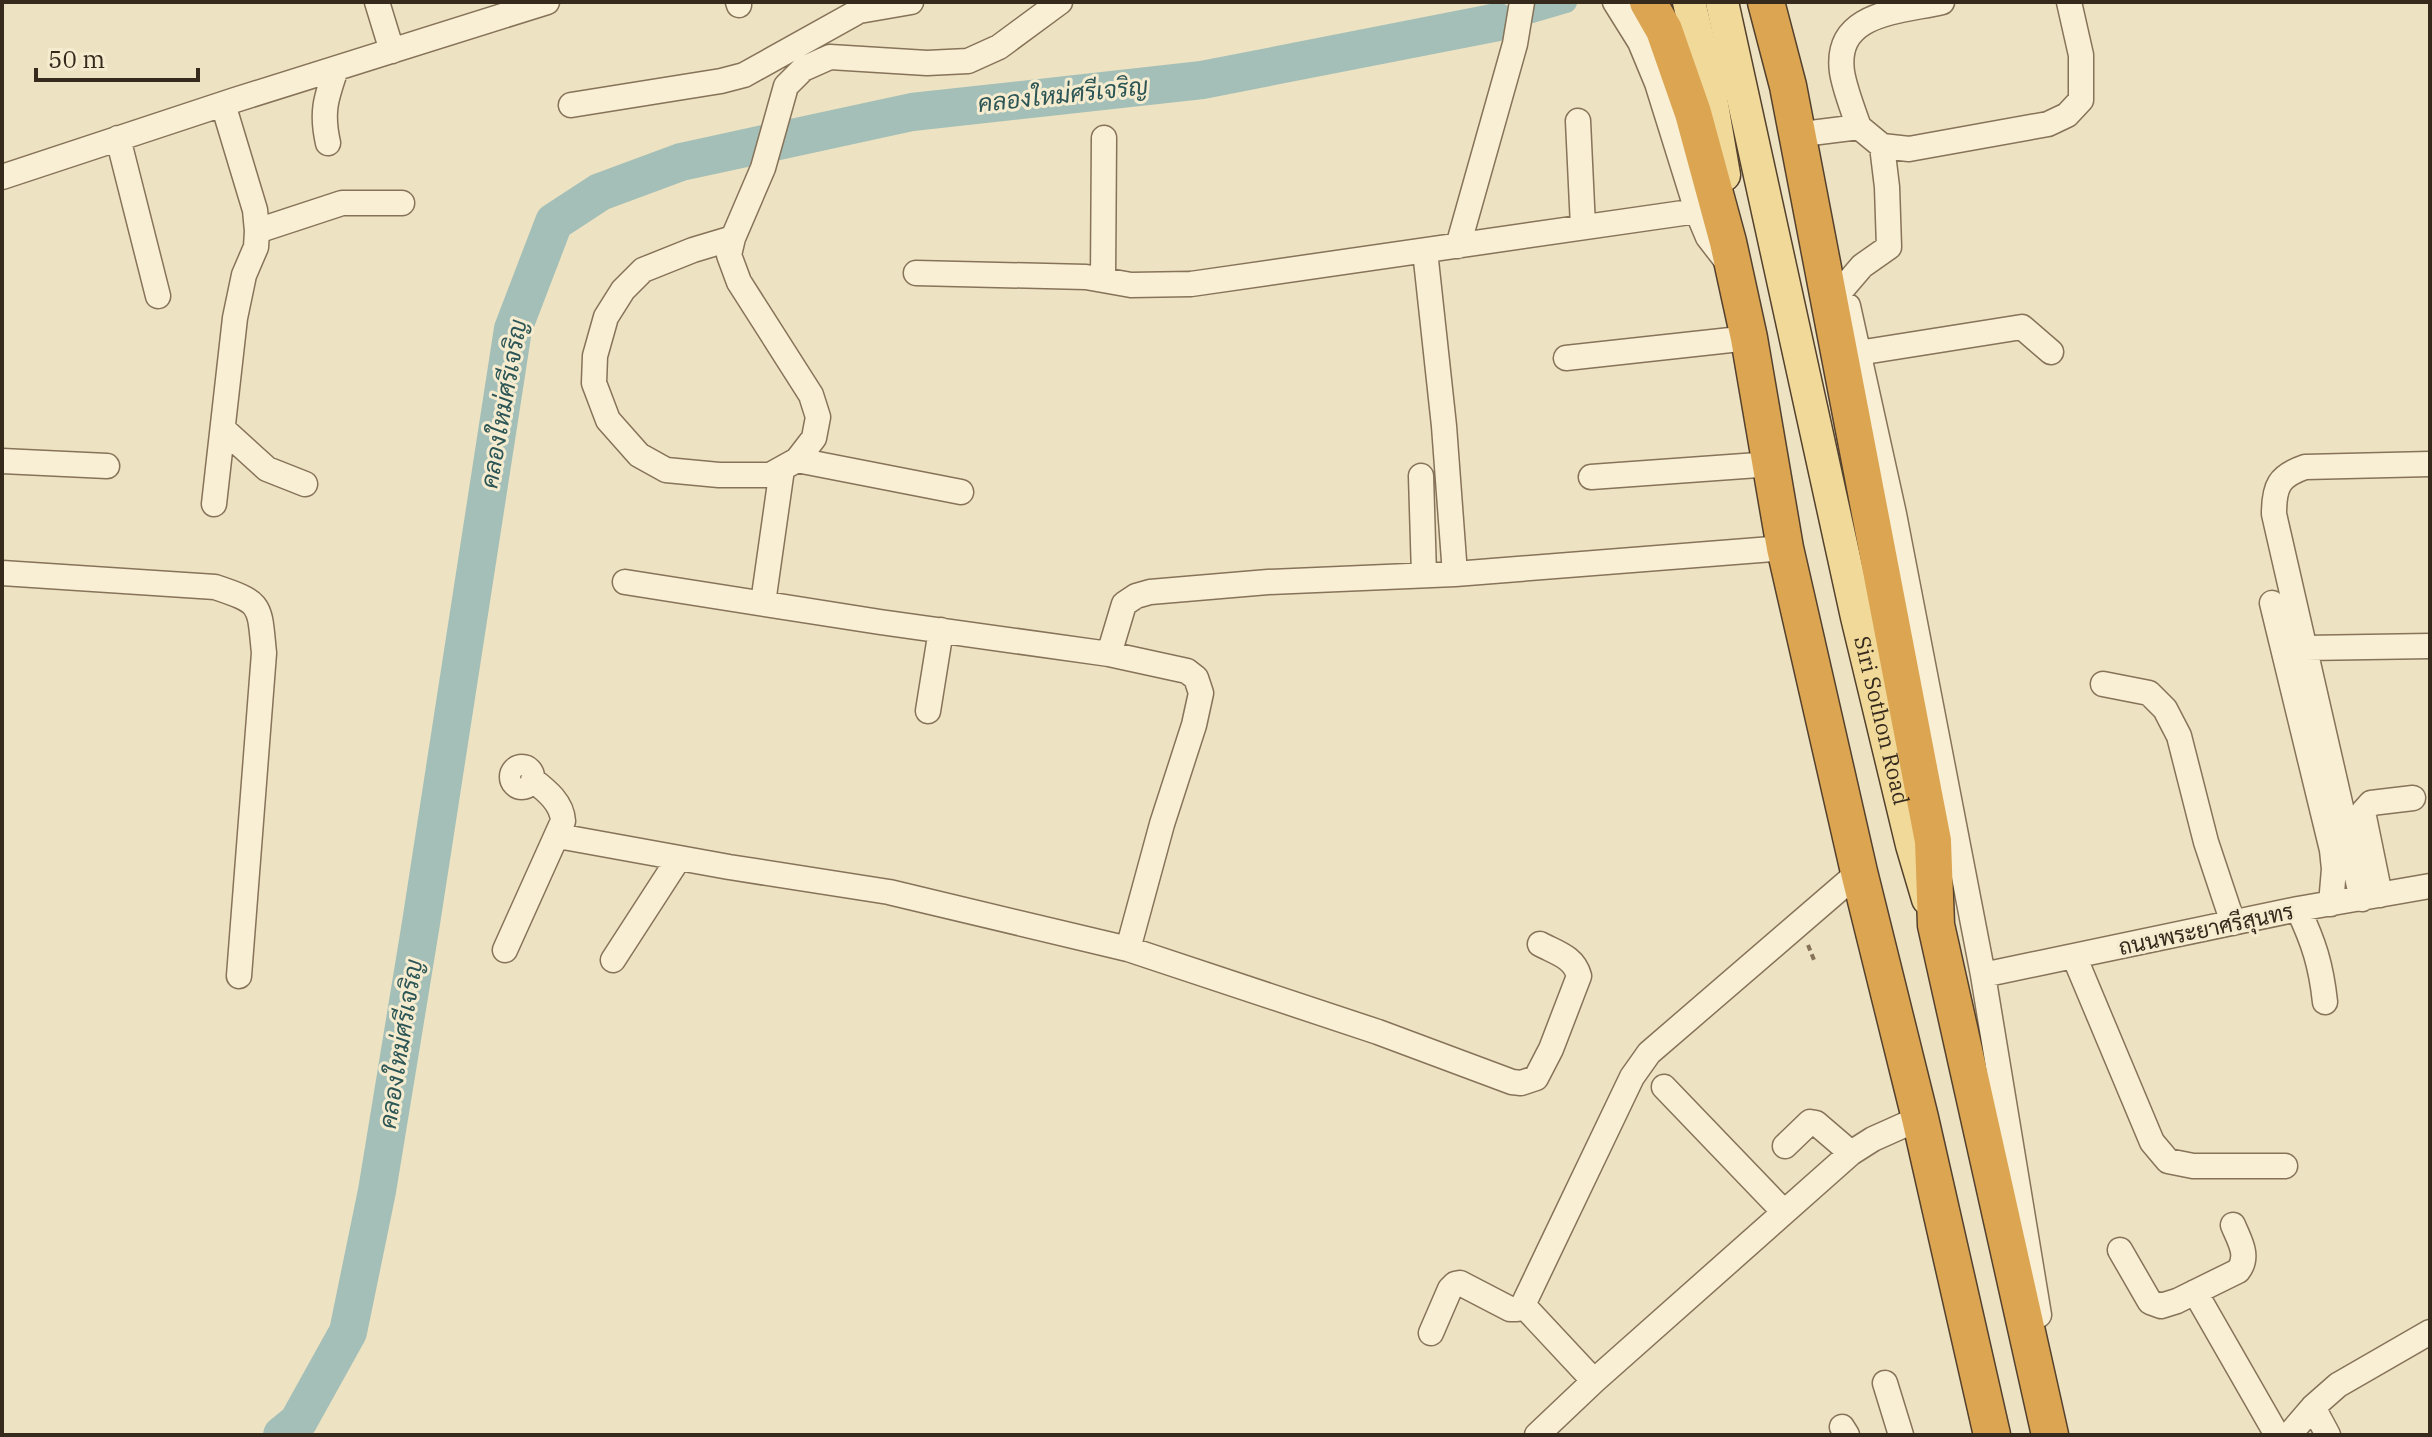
<svg xmlns="http://www.w3.org/2000/svg" width="2432" height="1437" font-family="'IBM Plex Serif',Sarabun,serif">
  <style>
    .lines { fill: none; stroke-linecap: round; stroke-linejoin: round }
    .canal { stroke: #a3bfb8; stroke-width: 22 }
    .river { stroke: #a3bfb8; stroke-width: 38 }
    .minor-casing { stroke: #867359; stroke-width: 27 }
    .major-casing { stroke: #54412d; stroke-width: 35 }
    .highway-casing { stroke: #54412d; stroke-width: 39 }
    .path { stroke: #867359; stroke-width: 4; stroke-dasharray: 6 4; stroke-linecap: butt }
    .minor { stroke: #f8efd4; stroke-width: 24 }
    .major { stroke: #f0d999; stroke-width: 32 }
    .highway { stroke: #dca552; stroke-width: 36 }
    .labels { text-anchor: middle; stroke-width: 6; stroke-linejoin: round; paint-order: stroke }
    .street-label { font-size: 22px; fill: #362a1d; stroke: #f5ecd0 }
    .water-label { font-size: 24px; font-style: italic; fill: #2c5555; stroke: #f5ecd0 }
  </style>
  <rect width="100%" height="100%" fill="#ede2c1"/>
  <g class="lines">
    <!-- canal -->
    <path class="canal" d="M1498 22 1566 2"/>
    <!-- river -->
    <path class="river" d="M282 1435 298 1422 348 1332 377 1191 421 923 513 329 554 222 600 192 681 162 912 112 1202 80 1498 22"/>
    <!-- minor casing -->
    <g class="minor-casing">
      <path id="minor" d="M377 2 392 51
        M738 2 739 5
        M1615 2 1640 42 1657 83 1697 211 1708 237 1725 259
        M571 105 721 81 744 75 859 11 911 2
        M1578 121 1583 227
        M1859 127C1853 110 1845 90 1842 72 1834 12 1899 12 1942 2
        M1811 133 1859 127 1882 146 1909 149 2048 124 2067 115 2081 100V55L2069 2
        M118 138 158 296
        M328 143C321 112 326 98 336 69
        M2 177 235 100 547 2
        M257 231 342 203H402
        M733 238 693 250 643 270 623 290 606 317 595 356 594 383 608 420 639 455 666 470 719 475H770L797 460 814 438 818 417 811 395 739 282 729 255 733 238 763 168 786 86 803 69 830 57 927 63 968 61 999 47 1060 2
        M1458 246 1515 44 1522 2
        M1425 251 1444 426 1455 574
        M916 273 1086 277 1131 285 1191 284 1697 211
        M1103 279 1104 138
        M1844 287 1862 266 1889 247 1887 187 1882 146
        M1848 306 1894 514 1983 975 2039 1315
        M1858 353 2022 327 2051 352
        M1566 358 1749 338
        M223 429 267 469 305 484
        M797 460 961 492
        M2 461 107 466
        M1421 476 1424 575
        M1591 477 1772 464
        M214 504 235 318 244 275 256 247 257 231 255 210 223 104
        M2 573 215 587C263 603 259 604 264 653L239 976
        M625 582 880 622 1109 654 1187 671 1196 678 1201 693 1194 725 1162 824 1128 949
        M763 603 782 469
        M2272 603 2332 850 2334 869 2331 904
        M2306 648 2430 646
        M1109 654 1124 604 1136 596 1150 592 1268 582 1455 574 1785 548
        M2103 684 2149 693 2165 709 2179 736 2206 842 2233 923
        M928 711 941 630
        M512 777a10 10 0 1 1 20 0a10 10 0 1 1-20 0Z
        M558 836 729 867 889 892 1128 949 1378 1032 1512 1082 1521 1083 1536 1078 1551 1049 1579 976C1574 957 1557 953 1540 944
        M2380 895 2363 812 2371 803 2413 798
        M2362 899 2274 514C2274 486 2279 476 2305 467L2430 464
        M2298 909C2314 943 2321 965 2325 1002
        M505 950 563 821C562 803 547 791 533 780
        M2074 956 2152 1142 2168 1161 2193 1166H2285
        M613 960 679 858
        M1983 975 2298 909 2430 886
        M1664 1087 1784 1212
        M1785 1146 1810 1122 1816 1123 1851 1153
        M2120 1250 2150 1302 2161 1306 2177 1301 2238 1271C2250 1256 2239 1240 2233 1225
        M2195 1292 2277 1435
        M1431 1333 1450 1289 1455 1284 1460 1283 1510 1309H1517L1523 1305
        M1594 1381 1523 1305 1632 1077 1649 1053 1859 872
        M1885 1383 1901 1435
        M2313 1407 2328 1435
        M1842 1427 1847 1435
        M1537 1435 1594 1381 1851 1153 1873 1139 1920 1118
        M2289 1435 2313 1407 2338 1385 2430 1332"/>
    </g>
    <!-- major casing -->
    <g class="major-casing">
      <g id="major">
        <path d="M1689 2 1708 81 1724 175"/>
        <path id="s1" d="M1722 2 1857 617 1912 845 1928 899"/>
      </g>
    </g>
    <!-- highway casing -->
    <g class="highway-casing">
      <path id="highway" d="M1648 2 1664 30 1693 113 1728 242 1749 338 1785 548 1859 872 1920 1118 1992 1435
        M1766 2 1788 86 1933 841 1936 925 2050 1435"/>
    </g>
    <!-- path -->
    <path class="path" d="M1808 945 1814 960"/>
    <!-- minor -->
    <use href="#minor" class="minor"/>
    <!-- major -->
    <use href="#major" class="major"/>
    <!-- highway -->
    <use href="#highway" class="highway"/>
  </g>
  <g class="labels">
    <!-- street labels -->
    <g class="street-label">
      <text dy="8" stroke="none"><textPath href="#s1" startOffset="736">Siri Sothon Road</textPath></text>
      <text transform="translate(2206 929) rotate(-12)" y="8">ถนนพระยาศรีสุนทร</text>
    </g>
    <!-- water labels -->
    <g class="water-label">
      <text transform="translate(1063 95) rotate(-6)" y="8">คลองใหม่ศรีเจริญ</text>
      <text transform="translate(504 404) rotate(-80)" y="8">คลองใหม่ศรีเจริญ</text>
      <text transform="translate(401 1044) rotate(-81)" y="8">คลองใหม่ศรีเจริญ</text>
    </g>
  </g>
  <!-- border -->
  <rect width="2432" height="1437" fill="none" stroke="#362a1d" stroke-width="8"/>
  <!-- scale -->
  <path d="M36 68v12h162v-12" fill="none" stroke="#362a1d" stroke-width="4"/>
  <text x="48" y="68" font-size="24" fill="#362a1d" stroke="#f5ecd0" stroke-width="6" paint-order="stroke">50 m</text>
</svg>
